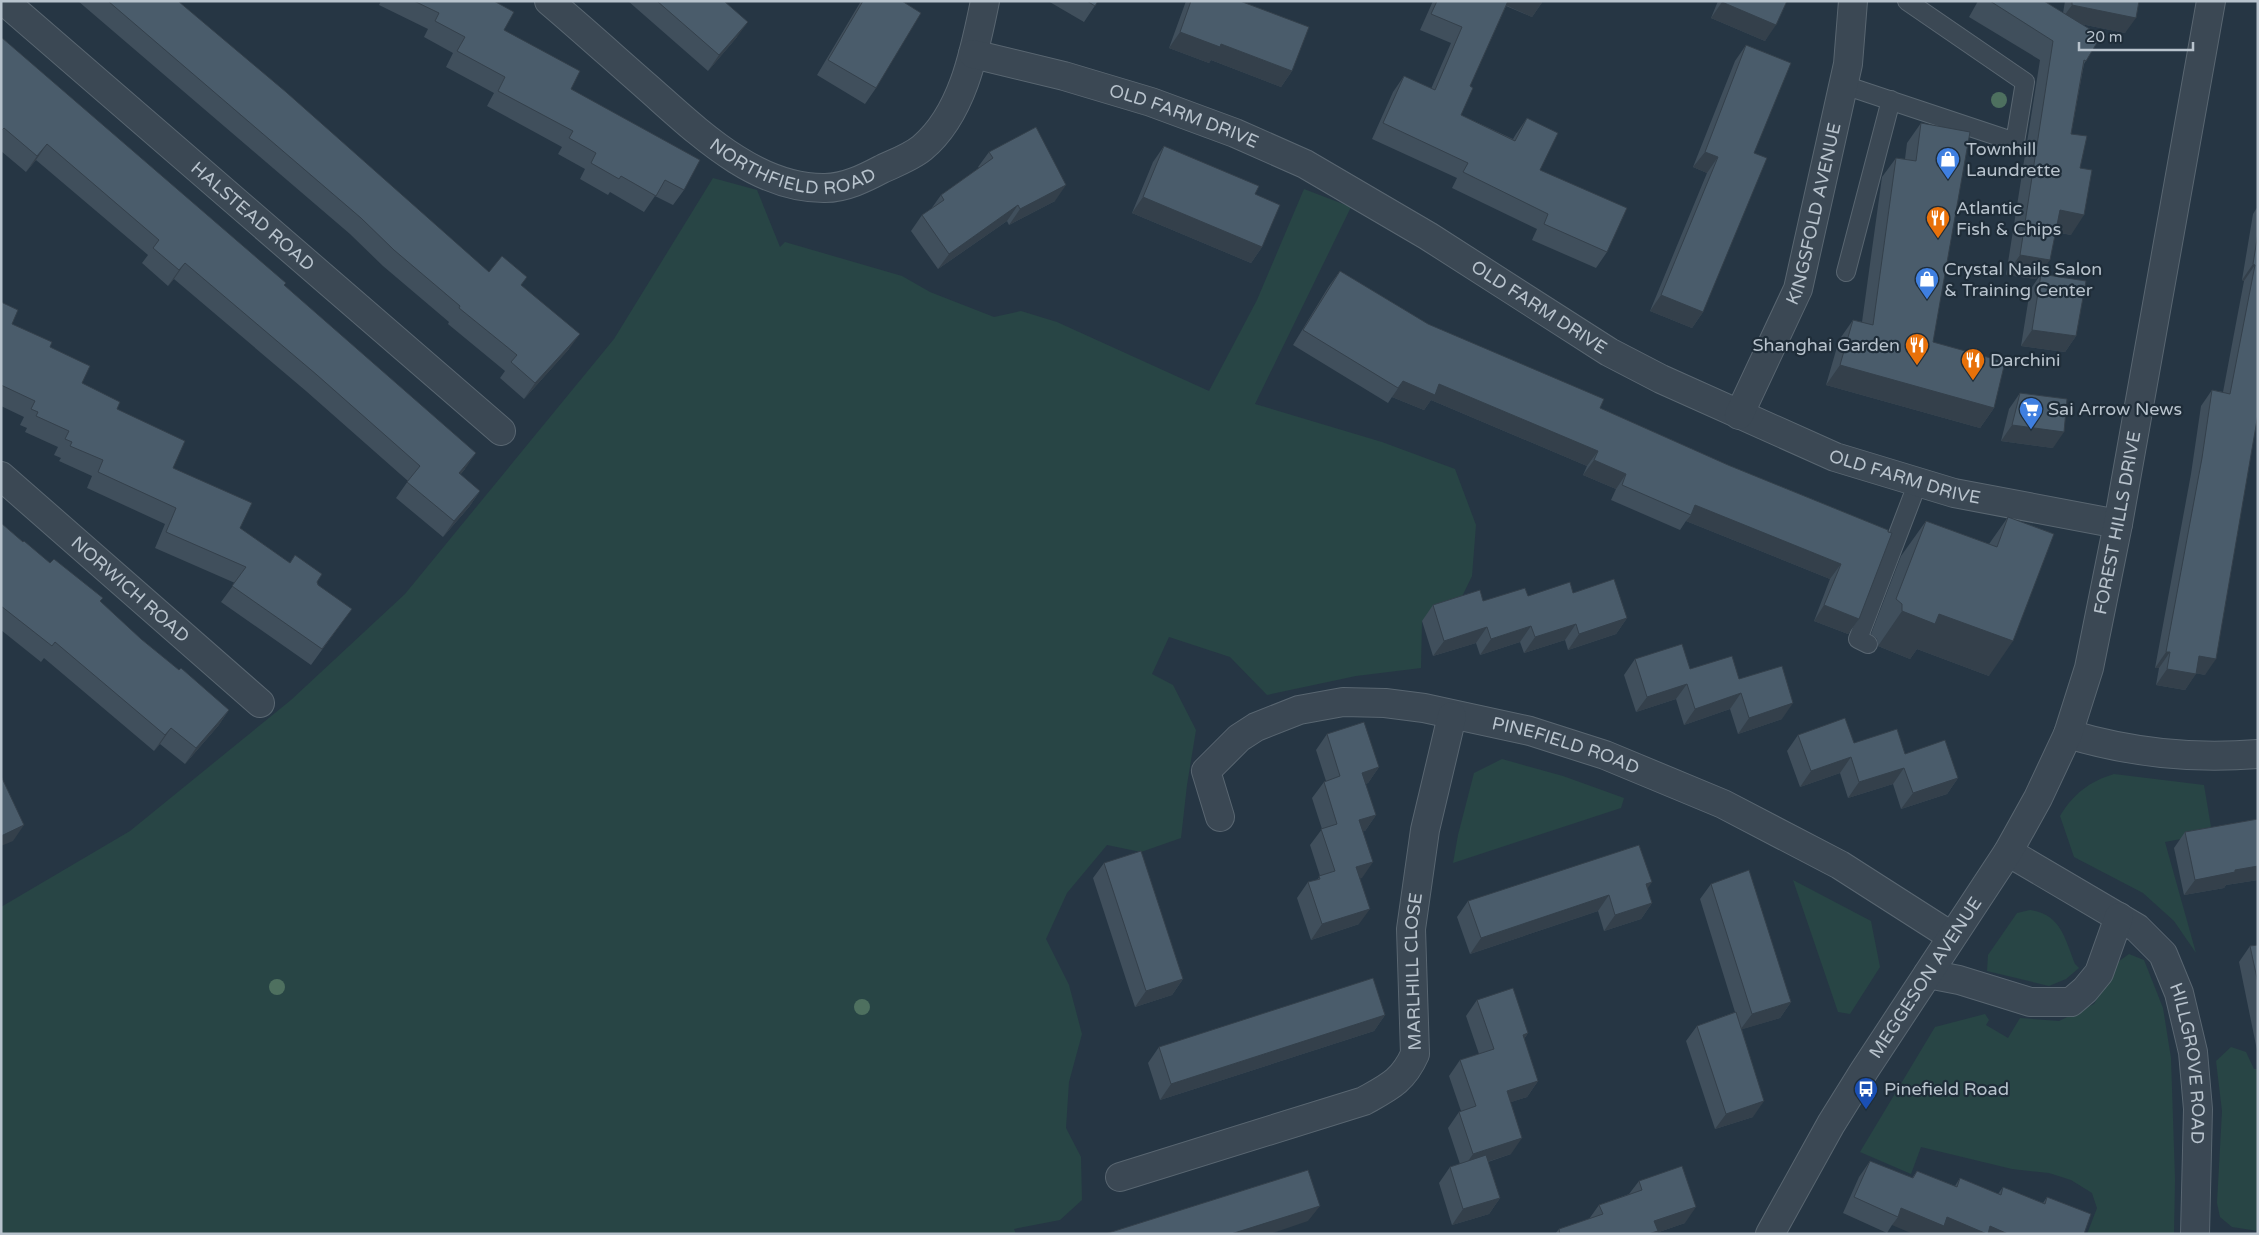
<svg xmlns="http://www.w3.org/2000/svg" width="2259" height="1235" font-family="'Varela Round',sans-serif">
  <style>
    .green { fill: #284545 }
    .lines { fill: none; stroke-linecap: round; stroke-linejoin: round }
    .service-casing { stroke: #596671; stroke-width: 20 }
    .minor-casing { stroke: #596671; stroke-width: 30 }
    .service { stroke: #3b4854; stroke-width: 18 }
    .minor { stroke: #3b4854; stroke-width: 28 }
    .tree { fill: #4e705f }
    .wall { fill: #404f5c }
    .shaded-wall { fill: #34404b }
    .building { fill: #4a5c6b; stroke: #34404b }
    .labels { text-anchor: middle; stroke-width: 4.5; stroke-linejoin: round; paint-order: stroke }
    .street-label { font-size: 18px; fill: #b8c3cd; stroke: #1f2d39 }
    .poi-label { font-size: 18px; fill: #b8c3cd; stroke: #1f2d39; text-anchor: start }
  </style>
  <rect width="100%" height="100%" fill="#263644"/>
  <!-- green -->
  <path class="green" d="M713 178 757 190 780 247 785 242 902 276 930 292 994 317 1021 311 1057 322 1209 391 1257 300 1304 189 1351 207 1255 404 1382 442 1455 469 1476 525 1472 576 1455 611 1422 621 1421 668 1356 676 1267 695 1230 657 1169 637 1152 674 1173 685 1196 730 1187 785 1181 838 1141 852 1107 845 1067 893 1046 939 1069 985 1082 1034 1069 1082 1066 1128 1081 1157 1082 1200 1060 1220 1014 1229 1016 1234H1V907L130 831 291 700 405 594 614 339Z
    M1502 759 1563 776 1624 798 1621 808 1453 863 1458 835 1474 773Z
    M2114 774 2204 785 2212 833 2165 842 2196 953 2174 921 2143 893 2074 857 2060 816C2073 794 2090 781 2114 774Z
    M1793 880 1871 921 1880 967 1850 1014 1838 1012Z
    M2030 910C2061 914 2065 939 2075 964L2079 968 2066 979 2049 986 1987 971 1988 955 2017 913Z
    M2129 954 2144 960 2163 1008 2171 1058 2175 1179 2174 1234H2087L2097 1208 2092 1193 2071 1180 2049 1173 2012 1169 1921 1147 1911 1174 1860 1152 1935 1027 1985 1014 1989 1020 1986 1025 2008 1038 2020 1018 2059 1021 2094 1004 2118 962Z
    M2231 1047 2246 1052 2254 1069H2258V1231L2232 1227 2220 1217 2217 1203 2222 1111 2216 1061Z"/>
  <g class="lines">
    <!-- service casing -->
    <g class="service-casing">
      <path id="service" d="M1844 85 2015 142 2025 82 1907 1
        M1846 272 1891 100
        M1868 644 1858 639 1918 482"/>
    </g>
    <!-- minor casing -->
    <g class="minor-casing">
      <g id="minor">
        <path id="s1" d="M4 1 501 431"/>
        <path id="s2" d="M549 1C582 29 614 58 646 86 695 129 754 189 825 188 845 188 865 178 882 169 895 163 911 157 922 148 963 114 975 50 985 1"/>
        <path id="s3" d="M973 54 1064 76 1151 102 1235 133 1305 164 1428 236 1609 352 1661 379 1835 457 1954 493 2118 524"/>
        <path id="s4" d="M1739 415 1798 289 1848 64 1853 1"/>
        <path id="s5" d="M1 476 260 703"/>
        <path d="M2068 734C2132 753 2191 759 2258 754"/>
        <path id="s6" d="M1220 817 1206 771 1239 738 1256 727 1299 710 1343 702 1385 703 1424 708 1530 731 1605 755 1723 804 1840 865 1951 936"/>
        <path id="s7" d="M2008 852 2137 928 2163 954 2179 993 2193 1052 2198 1109 2195 1234"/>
        <path d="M1928 974 1959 980 2030 1002H2071L2085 990 2099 973 2119 917"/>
        <path id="s8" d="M1120 1177 1364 1101C1389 1087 1403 1081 1415 1054L1411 929 1425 830 1452 716"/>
        <path id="s9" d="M1770 1234 1831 1124 1864 1071 2008 852 2038 798 2068 734 2089 668 2118 524 2211 1"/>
      </g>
    </g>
    <!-- service -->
    <use href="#service" class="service"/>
    <!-- minor -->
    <use href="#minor" class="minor"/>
  </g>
  <!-- trees -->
  <g class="tree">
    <circle cx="1999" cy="100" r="8"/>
    <circle cx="277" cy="987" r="8"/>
    <circle cx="862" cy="1007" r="8"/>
  </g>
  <!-- wall -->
  <path class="wall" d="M78 1H178L489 272 521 285 569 349 524 399 500 378 505 371 448 324 449 322 383 266 350 234Z
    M381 1H494L504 30 684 190 673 205 655 196 644 212 610 192 608 195 580 179 585 169 558 154 562 147 487 106 494 93 446 67 453 53 424 37 428 29 379 5Z
    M628 1H724L737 37 708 71Z
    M861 1H902L876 88 865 104 817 75Z
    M1048 1H1098L1084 22Z
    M1186 1H1240L1292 71 1281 87 1211 60 1209 63 1169 48Z
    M1433 1H1543L1532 17 1506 6 1470 86 1461 115 1513 139 1516 134 1527 118 1540 170 1607 252 1596 268 1532 240 1537 229 1452 188 1457 178 1372 139 1393 92 1404 76 1431 89 1451 43 1420 30Z
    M1718 1H1787L1765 41 1711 18Z
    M1978 1H2044L2063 13 2065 1H2139L2125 33 2081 24 2101 36 2084 64 2071 134 2080 168 2071 235 2056 232 2036 279 2006 275 2040 60 1969 17Z
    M1 37 284 285 465 469 460 475 480 491 469 507 443 537 396 498 408 481 306 391 174 279 168 286 142 263 148 255 36 160 26 172 1 151Z
    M1746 45 1754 153 1703 312 1692 328 1650 311 1707 173 1693 167 1735 61Z
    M1921 123 1933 342 1994 408 1980 428 1826 385 1839 340 1853 320 1862 322 1882 177 1896 158 1905 159 1907 143Z
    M1164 146 1255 194 1262 247 1251 263 1132 213 1153 162Z
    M989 152 1055 201 1009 225 1007 221 938 269 911 231 922 215 931 209 941 195 979 168 978 167Z
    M2258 206V414L2205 675 2196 673 2185 690 2156 685 2159 668H2155L2191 474 2201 406 2212 390 2223 392 2244 281 2242 280 2253 214Z
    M1340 271 1428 324 1600 408 1728 465 1888 530 1859 619 1848 634 1814 621 1830 579 1686 521 1680 530 1611 500 1616 489 1583 475 1587 466 1431 400 1424 410 1392 397 1388 403 1293 345 1329 286Z
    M2041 274 2076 336 2065 352 2021 346 2030 290Z
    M1 302 12 324 50 347 82 383 117 409 173 468 240 528 317 582 340 625 311 665 221 602 235 583 155 548 165 524 87 488 92 476 59 461 61 458 54 455 58 447 25 432 27 428 20 425 24 417 1 406Z
    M2020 393 2053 448 2001 441 2009 409Z
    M2008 517 1989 676 1917 649 1910 659 1878 646 1877 639 1871 634 1901 556 1926 521 1989 544Z
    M1 523 23 542 100 602 141 639 179 670 229 710 218 726 185 764 160 744 154 751 44 658 41 662 1 630Z
    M1573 593 1627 618 1616 634 1568 650 1565 640 1524 653 1520 642 1480 655 1476 643 1433 656 1422 621 1433 605Z
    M1635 659 1690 669 1739 679 1782 719 1738 734 1730 709 1684 725 1676 699 1636 712 1624 675Z
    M1327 734 1379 767 1368 783 1365 784 1376 815 1365 831H1363L1362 878H1360L1359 924 1311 940 1297 898 1308 882 1317 880 1320 876 1310 845 1322 829 1312 798 1324 782 1326 781 1316 750Z
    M1798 735 1854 743 1905 754 1958 778 1947 794 1901 809 1893 784 1848 798 1840 773 1800 787 1787 751Z
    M2258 819V880L2226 885 2224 888 2184 895 2174 848 2185 832Z
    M1104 863 1183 979 1172 995 1135 1007 1093 878Z
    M1711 884 1791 1002 1780 1018 1742 1029 1753 1117 1715 1129 1686 1041 1697 1026 1735 1012 1700 899Z
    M1647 889 1652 903 1641 919 1604 931 1598 911 1470 954 1457 917 1468 901Z
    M2258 945V1055L2239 962 2250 946Z
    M1477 1000 1528 1033 1524 1039 1538 1081 1527 1097 1511 1102V1154L1488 1162 1500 1198 1489 1214 1452 1225 1439 1183 1450 1167 1460 1164 1448 1128 1459 1112 1461 1111 1449 1076 1460 1060 1479 1054 1466 1016Z
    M1385 1015 1374 1031 1160 1100 1148 1063 1159 1047Z
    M1870 1161 1912 1178 1917 1171 1955 1186 1960 1178 1998 1194 2003 1187 2043 1203 2047 1197 2091 1214 1892 1225 1887 1233 1843 1213 1859 1177Z
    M1639 1181 1685 1223 1656 1233V1234H1555L1559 1229 1589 1219 1599 1205 1629 1194Z"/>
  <!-- shaded-wall -->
  <path class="shaded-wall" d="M1505 1H1543L1532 17 1503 4Z
    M1722 2 1776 25 1765 41 1711 18Z
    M2072 5 2136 18 2125 33 2061 20Z
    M748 22 737 37 708 71 719 55Z
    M1180 32 1221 44 1292 71 1281 87 1211 60 1209 63 1169 48Z
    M47 144 36 160 26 172 37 156Z
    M1705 152 1718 157 1707 173 1693 167Z
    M1066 185 1055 201 1009 225 1020 209Z
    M1143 197 1262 247 1251 263 1132 213Z
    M1018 205 1007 221 938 269 949 254Z
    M2060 210 2084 215 2071 235 2046 230Z
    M2020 255 2050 260 2036 279 2006 275Z
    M185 263 174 279 168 286 179 270Z
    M2253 264 2255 265 2244 281 2242 280Z
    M1661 295 1703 312 1692 328 1650 311Z
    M2032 330 2076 336 2065 352 2021 346Z
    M580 334 569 349 524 399 535 383Z
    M1840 365 1994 408 1980 428 1826 385Z
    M1403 381 1439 384 1598 451 1587 466 1431 400 1424 410 1392 397Z
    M2012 425 2064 432 2053 448 2001 441Z
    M476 453 465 469 447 489 459 473Z
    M1594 460 1626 474 1616 489 1583 475Z
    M480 491 469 507 443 537 454 521Z
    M1695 505 1841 564 1830 579 1686 521 1691 515Z
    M1824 605 1859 619 1848 634 1814 621Z
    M1902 611 1939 614 2013 641 1989 676 1917 649 1910 659 1878 646Z
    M1627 618 1616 634 1568 650 1579 634Z
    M1576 624 1565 640 1524 653 1535 637Z
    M1531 626 1520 642 1480 655 1491 639Z
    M1487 627 1476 643 1433 656 1444 641Z
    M2166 652H2170L2159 668H2155Z
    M2199 656 2216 659 2205 675 2188 672Z
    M2167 669 2196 674 2185 690 2156 685Z
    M1687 684 1676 699 1636 712 1647 697Z
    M1741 693 1730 709 1684 725 1695 709Z
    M1793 703 1782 719 1738 734 1749 718Z
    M229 710 218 726 185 764 196 748Z
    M171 728 160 744 154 751 165 735Z
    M1851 757 1840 773 1800 787 1811 771Z
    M1379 767 1368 783 1351 789 1362 773Z
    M1904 768 1893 784 1848 798 1859 782Z
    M1958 778 1947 794 1901 809 1913 793Z
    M1376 815 1365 831 1348 836 1359 820Z
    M24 825 13 841 1 846V836Z
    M1373 862 1362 878 1345 883 1356 867Z
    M2258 866V880L2226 885 2224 888 2184 895 2195 880 2235 870Z
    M1652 882 1641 898 1646 884Z
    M1609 895 1598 911 1470 954 1481 938Z
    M1652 903 1641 919 1604 931 1615 915Z
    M1370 909 1359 924 1311 940 1322 924Z
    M1183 979 1172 995 1135 1007 1146 991Z
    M1791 1002 1780 1018 1740 1030 1752 1014Z
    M1385 1015 1374 1031 1160 1100 1171 1084Z
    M1528 1033 1517 1049 1523 1035Z
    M1538 1081 1527 1097 1496 1107 1507 1091Z
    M1764 1101 1753 1117 1715 1129 1726 1114Z
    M1522 1138 1511 1154 1462 1170 1473 1154Z
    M1500 1198 1489 1214 1452 1225 1463 1209Z
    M1320 1206 1308 1221 1270 1234H1231Z
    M1696 1207 1685 1223 1656 1233V1234H1646L1654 1221Z
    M1901 1208 1990 1226 2008 1234H1913L1892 1225 1898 1217Z"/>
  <!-- building -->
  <path class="building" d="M108 1H178L286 92 489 272 502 256 527 277 521 285 580 334 535 383 511 362 517 355 459 308 460 306 394 250 361 218Z
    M414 1H494L514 12 504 30 580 71 571 89 700 160 684 190 665 180 656 196 621 176 619 179 591 163 596 153 569 138 573 131 498 91 505 77 457 51 465 37 435 21 439 13Z
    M657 1H724L748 22 719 55Z
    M863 1H902L921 13 876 88 828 60Z
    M1087 1H1098L1095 6Z
    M1191 1H1240L1309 27 1292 71 1221 44 1220 47 1180 32Z
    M1437 1H1508L1470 86 1473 88 1461 115 1515 141 1527 118 1558 133 1540 170 1627 208 1607 252 1544 224 1548 214 1463 172 1468 163 1383 123 1404 76 1435 90 1462 27 1431 14Z
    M1723 1H1787L1776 25 1722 2Z
    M1990 1H2044L2101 36 2086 61 2084 60 2071 134 2087 136 2080 168 2092 170 2084 215 2060 210 2050 260 2020 255 2053 41Z
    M2072 1H2139L2136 18 2072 5Z
    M1 37 286 283 284 285 476 453 459 473 480 491 454 521 407 482 420 466 317 375 185 263 179 270 153 248 159 240 47 144 37 156 4 128 1 131Z
    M1746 45 1791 63 1754 153 1767 158 1703 312 1661 295 1718 157 1705 152Z
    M1921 123 1970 132 1933 342 2005 362 1994 408 1840 365 1853 320 1873 325 1896 158 1916 161Z
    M1036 127 1066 185 1020 209 1018 205 949 254 922 215 944 200 941 195 993 158 989 152Z
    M1164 146 1259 186 1255 194 1280 205 1262 247 1143 197Z
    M2258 233V414L2216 659 2199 656 2196 674 2167 669 2170 652H2166L2202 458 2212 390 2230 394 2255 265 2253 264Z
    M1340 271 1428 324 1604 399 1600 408 1728 465 1888 530V532L1892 533 1859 619 1824 605 1841 564 1695 505 1691 515 1622 485 1626 474 1594 460 1598 451 1439 384 1435 395 1403 381 1398 388 1303 330Z
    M2041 274 2086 281 2076 336 2032 330Z
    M1 302 18 310 12 324 52 342 50 347 90 366 82 383 120 402 117 409 185 441 173 468 252 503 240 528 290 563 295 555 322 574 317 582 318 585 352 609 322 649 232 586 246 567 166 532 176 508 98 472 103 460 70 446 72 442 65 439 69 431 36 416 38 412 31 409 35 401 1 385Z
    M2020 393 2067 399 2064 432 2012 425Z
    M2008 517 2054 534 2013 641 1939 614 1935 624 1902 611V604L1896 599 1926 521 1997 547Z
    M1 523 23 542 24 541 50 563 54 559 103 598 100 601 141 639 179 670 181 668 229 710 196 748 171 728 165 735 55 642 52 646 1 606Z
    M1614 579 1627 618 1579 634 1576 624 1535 637 1531 626 1491 639 1487 627 1444 641 1433 605 1480 590 1483 601 1525 588 1528 596 1570 582 1573 593Z
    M1682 644 1690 669 1732 656 1739 679 1782 666 1793 703 1749 718 1741 693 1695 709 1687 684 1647 697 1635 659Z
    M1845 718 1854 743 1897 729 1905 754 1945 740 1958 778 1913 793 1904 768 1859 782 1851 757 1811 771 1798 735Z
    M1364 722 1379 767 1362 773 1376 815 1359 820 1373 862 1356 867 1370 909 1322 924 1308 882 1320 879 1319 876 1335 871 1321 829 1337 824 1324 782 1340 776 1327 734Z
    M1 776 24 825 1 836Z
    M2258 819V866L2235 870V872L2195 880 2185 832Z
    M1639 845 1652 882 1646 884 1652 903 1615 915 1609 895 1481 938 1468 901Z
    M1141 851 1183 979 1146 991 1104 863Z
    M1749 870 1791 1002 1752 1014 1711 884Z
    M2258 945V983L2250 946Z
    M1373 978 1385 1015 1171 1084 1159 1047Z
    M1513 988 1528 1033 1523 1035 1538 1081 1507 1091 1522 1138 1473 1154 1459 1112 1476 1106 1460 1060 1494 1049 1477 1000Z
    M1736 1012 1764 1101 1726 1114 1697 1026Z
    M1486 1155 1500 1198 1463 1209 1450 1167Z
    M1870 1161 1913 1178 1917 1171 1957 1187 1960 1178 2001 1195 2003 1187 2045 1204 2047 1197 2091 1214 2084 1234H2008L1990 1226 1988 1234H1987L1947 1217 1944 1226 1901 1208 1898 1217 1854 1197Z
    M1682 1166 1696 1207 1654 1221 1658 1231 1648 1234H1560L1559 1229 1603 1214 1599 1205 1642 1190 1639 1181Z
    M1308 1170 1320 1206 1231 1234H1105Z"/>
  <!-- icons -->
  <defs>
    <g id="shop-pin" transform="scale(1.25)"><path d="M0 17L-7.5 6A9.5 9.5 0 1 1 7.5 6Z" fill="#3f7fe0" stroke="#1f2d39"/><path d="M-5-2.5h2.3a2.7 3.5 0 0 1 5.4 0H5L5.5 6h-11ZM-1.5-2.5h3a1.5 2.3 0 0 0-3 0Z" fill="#fff"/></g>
    <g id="restaurant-pin" transform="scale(1.25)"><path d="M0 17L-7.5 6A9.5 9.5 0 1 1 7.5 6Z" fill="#e8710a" stroke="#1f2d39"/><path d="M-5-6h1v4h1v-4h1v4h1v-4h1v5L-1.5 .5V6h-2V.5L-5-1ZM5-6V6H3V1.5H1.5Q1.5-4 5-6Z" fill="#fff"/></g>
    <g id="supermarket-pin" transform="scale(1.25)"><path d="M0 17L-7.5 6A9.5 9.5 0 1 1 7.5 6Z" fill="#3f7fe0" stroke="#1f2d39"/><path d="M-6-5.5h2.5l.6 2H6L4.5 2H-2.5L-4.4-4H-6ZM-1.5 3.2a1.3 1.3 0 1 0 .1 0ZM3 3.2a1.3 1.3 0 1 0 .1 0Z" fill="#fff"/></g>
    <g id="bus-pin" transform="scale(1.25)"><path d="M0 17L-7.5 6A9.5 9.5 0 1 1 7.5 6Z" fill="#1a4fb4" stroke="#1f2d39"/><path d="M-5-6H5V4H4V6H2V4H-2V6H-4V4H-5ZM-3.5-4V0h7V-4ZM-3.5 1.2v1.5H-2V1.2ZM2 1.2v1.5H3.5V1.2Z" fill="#fff"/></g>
  </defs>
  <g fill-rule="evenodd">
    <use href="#shop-pin" x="1948" y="159"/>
    <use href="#restaurant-pin" x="1938" y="218"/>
    <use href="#shop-pin" x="1927" y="279"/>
    <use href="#restaurant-pin" x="1917" y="345"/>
    <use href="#restaurant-pin" x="1973" y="360"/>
    <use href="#supermarket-pin" x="2031" y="409"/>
    <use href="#bus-pin" x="1866" y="1089"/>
  </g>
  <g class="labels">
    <!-- street labels -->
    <g class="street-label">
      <text dy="6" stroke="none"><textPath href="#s3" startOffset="220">OLD FARM DRIVE</textPath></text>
      <text dy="6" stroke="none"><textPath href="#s2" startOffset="304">NORTHFIELD ROAD</textPath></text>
      <text dy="6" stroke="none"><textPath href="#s4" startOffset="216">KINGSFOLD AVENUE</textPath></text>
      <text dy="6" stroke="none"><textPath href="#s1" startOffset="329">HALSTEAD ROAD</textPath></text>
      <text dy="6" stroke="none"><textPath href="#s3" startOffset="625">OLD FARM DRIVE</textPath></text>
      <text dy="6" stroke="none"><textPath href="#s3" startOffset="1030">OLD FARM DRIVE</textPath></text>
      <text dy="6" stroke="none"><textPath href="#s9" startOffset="800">FOREST HILLS DRIVE</textPath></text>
      <text dy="6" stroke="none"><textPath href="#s5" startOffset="172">NORWICH ROAD</textPath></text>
      <text dy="6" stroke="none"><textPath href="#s6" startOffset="434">PINEFIELD ROAD</textPath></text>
      <text dy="6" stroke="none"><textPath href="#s8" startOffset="409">MARLHILL CLOSE</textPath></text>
      <text dy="6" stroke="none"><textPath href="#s9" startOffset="300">MEGGESON AVENUE</textPath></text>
      <text dy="6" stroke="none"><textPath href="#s7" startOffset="300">HILLGROVE ROAD</textPath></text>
    </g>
    <!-- poi labels -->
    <g class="poi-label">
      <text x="1966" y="155">Townhill<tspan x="1966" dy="21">Laundrette</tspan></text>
      <text x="1956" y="214">Atlantic<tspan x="1956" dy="21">Fish &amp; Chips</tspan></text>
      <text x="1944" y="275">Crystal Nails Salon<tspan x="1944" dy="21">&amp; Training Center</tspan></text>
      <text x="1900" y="351" text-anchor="end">Shanghai Garden</text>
      <text x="1990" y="366">Darchini</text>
      <text x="2048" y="415">Sai Arrow News</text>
      <text x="1884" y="1095">Pinefield Road</text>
    </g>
  </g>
  <!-- border -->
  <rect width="2259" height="1235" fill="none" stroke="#b8c3cd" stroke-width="5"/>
  <!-- scale -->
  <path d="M2079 42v8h114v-8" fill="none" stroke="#b8c3cd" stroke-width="2.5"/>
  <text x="2086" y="42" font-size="15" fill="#b8c3cd" stroke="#1f2d39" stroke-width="4" paint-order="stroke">20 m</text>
</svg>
